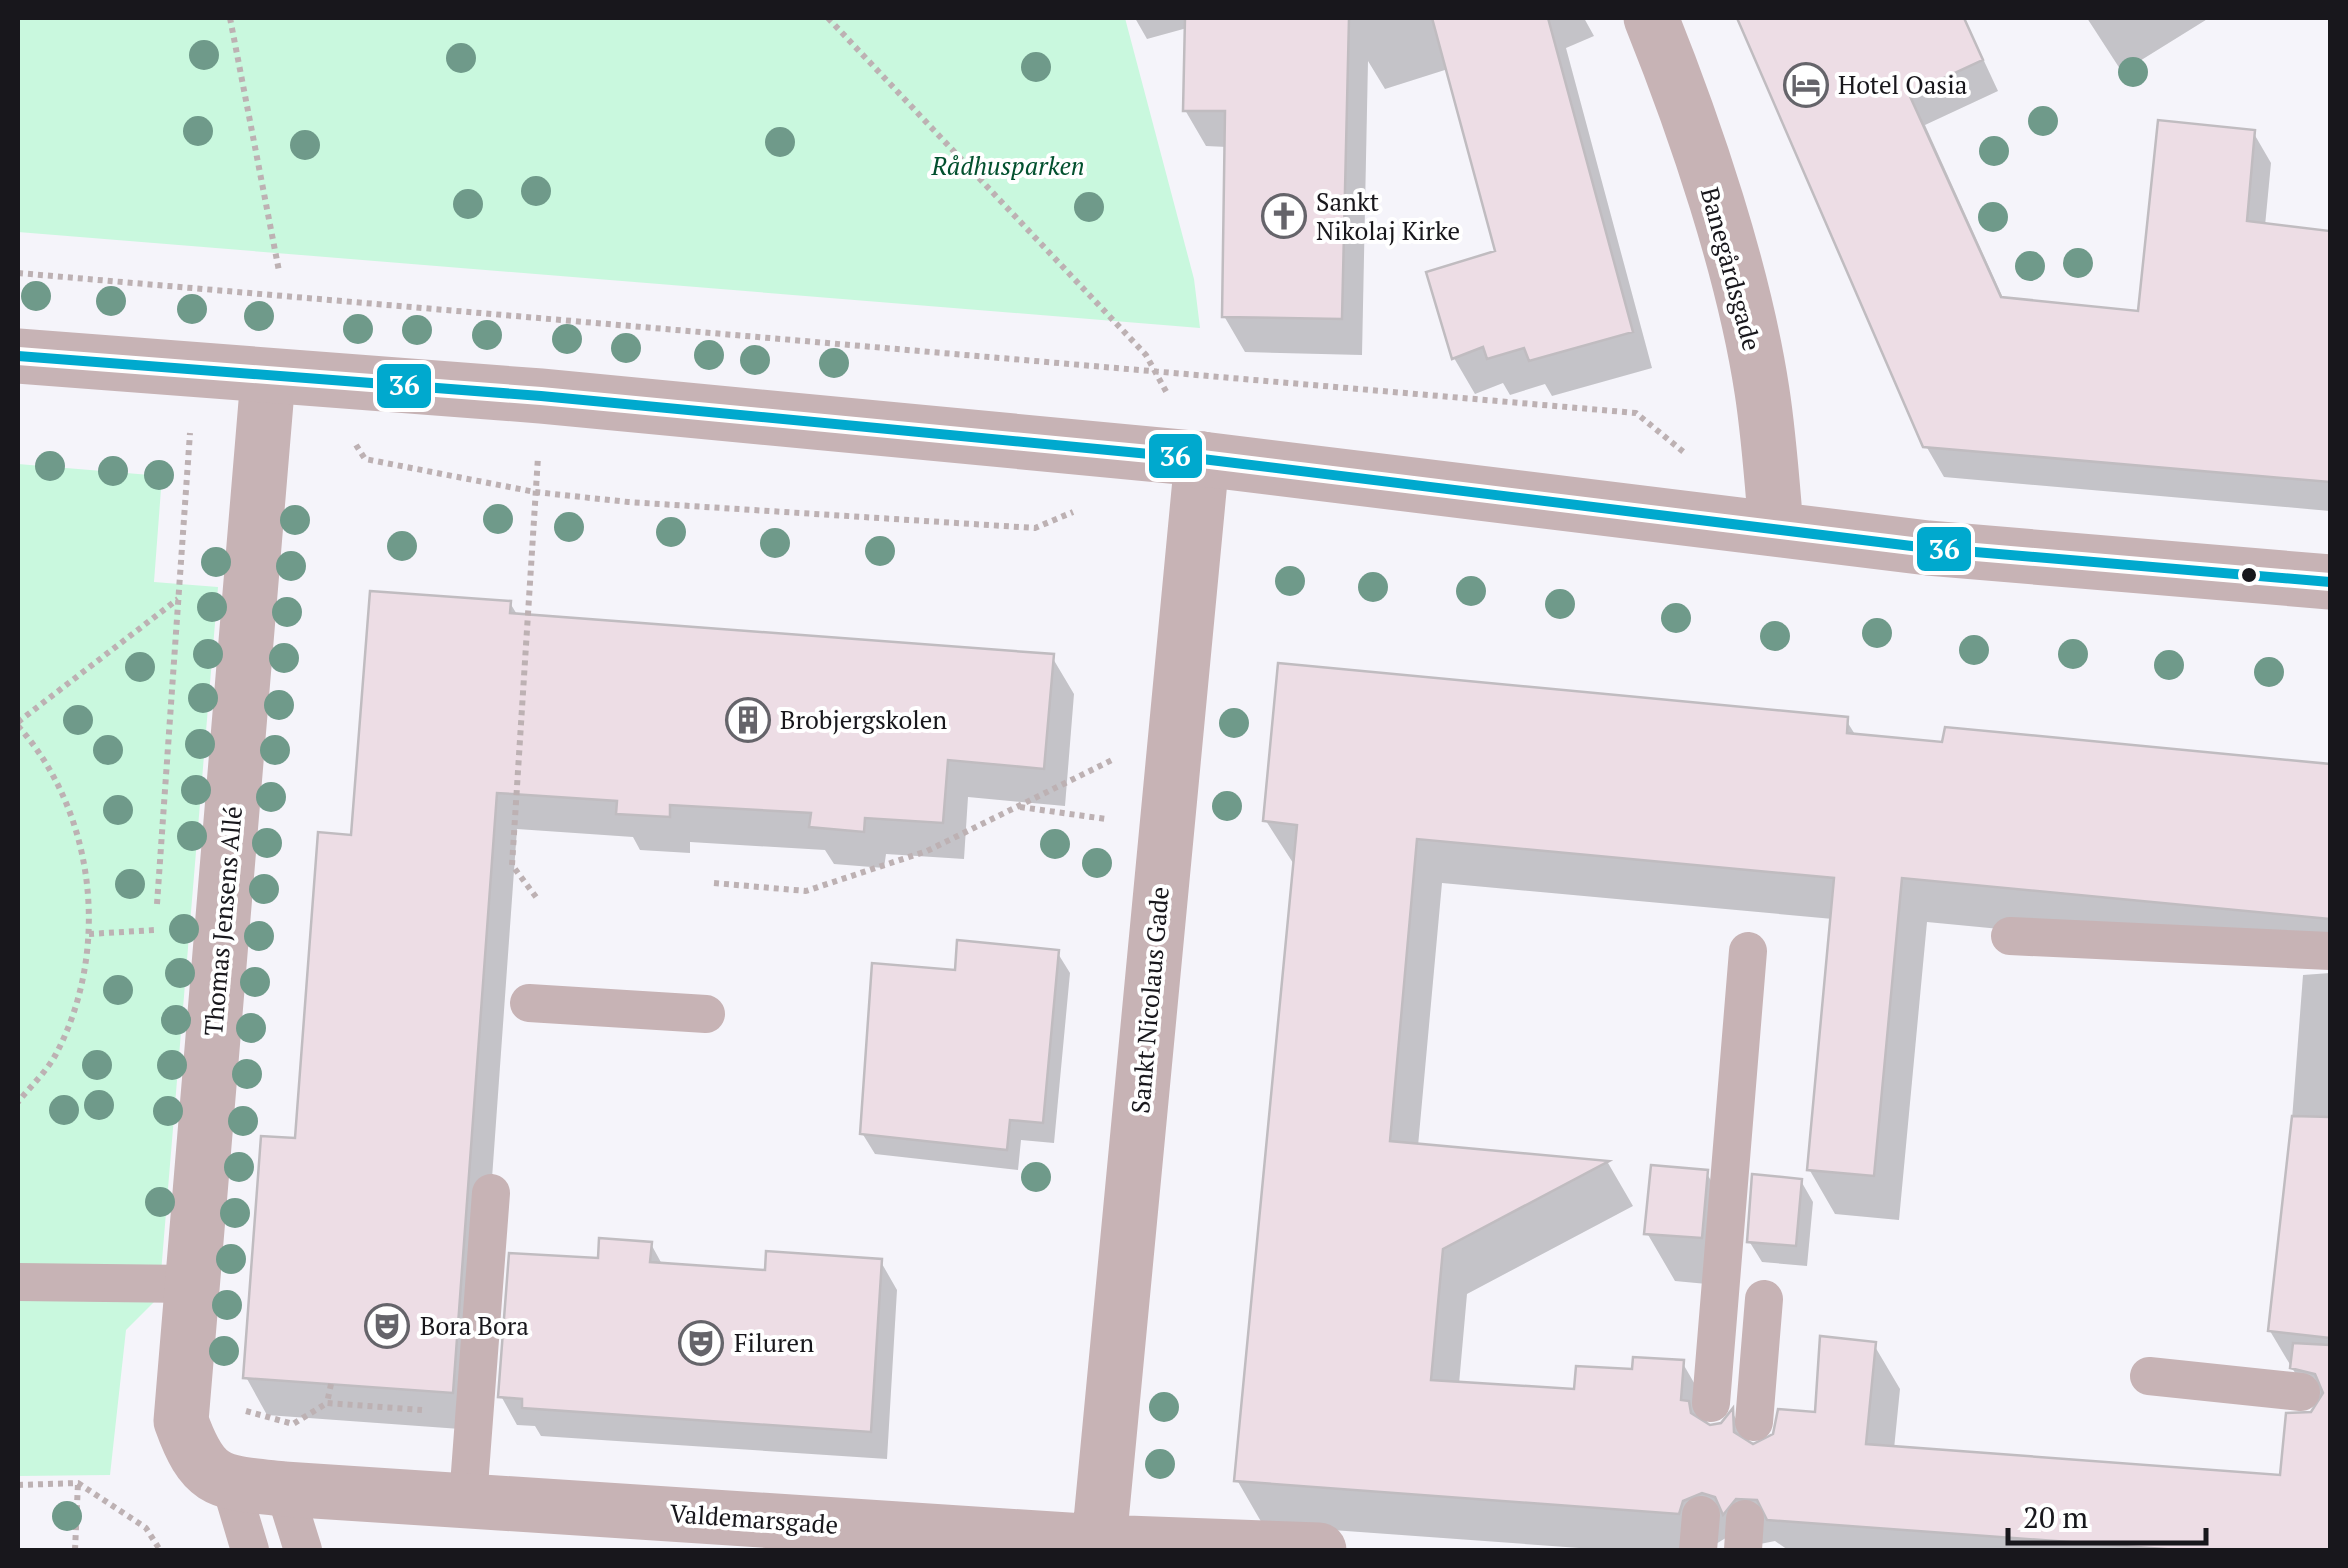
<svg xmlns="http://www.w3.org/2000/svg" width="2348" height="1568" font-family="'PT Serif',serif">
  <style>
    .green { fill: #c9f8de }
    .shadow { fill: #0003 }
    .building { fill: #eddde5; stroke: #c0bcc0; stroke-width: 2.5 }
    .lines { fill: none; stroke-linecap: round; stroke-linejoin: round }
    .path { stroke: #bdb1b3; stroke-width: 6; stroke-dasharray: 5 5; stroke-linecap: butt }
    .service { stroke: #c7b3b5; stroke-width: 38 }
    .minor { stroke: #c7b3b5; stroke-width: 55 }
    .tertiary { stroke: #c7b3b5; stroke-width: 55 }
    .bus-1-casing { stroke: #fff; stroke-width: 18 }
    .bus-1 { stroke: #00a9ce; stroke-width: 10 }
    .tree { fill: #6f9a8a }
    .bus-dot { fill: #18171c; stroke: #fff; stroke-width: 4 }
    .labels { text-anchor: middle; stroke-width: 8; stroke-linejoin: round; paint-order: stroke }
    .poi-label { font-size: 25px; fill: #18171c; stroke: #fff; text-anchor: start }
    .park-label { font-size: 25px; font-style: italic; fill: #02502e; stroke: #fff }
    .street-label { font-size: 25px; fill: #18171c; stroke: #fff }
    .line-badge { stroke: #fff; stroke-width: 4 }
    .badge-label { font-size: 28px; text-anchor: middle; font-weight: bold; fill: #fff }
  </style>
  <rect width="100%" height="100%" fill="#f5f4fa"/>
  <!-- green -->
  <path class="green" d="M18 18H1125L1194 279 1200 328 18 232Z
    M18 464 162 476 154 582 218 587 159 1297 126 1330 110 1475 18 1476Z"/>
  <!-- shadow -->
  <path class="shadow" d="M1135 18H1584L1594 36 1566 48 1652 368 1552 396 1545 384 1510 395 1503 383 1475 394 1454 358 1429 274 1498 253 1448 69 1385 89 1368 61 1362 355 1245 352 1224 316 1227 147 1206 146 1185 110 1187 28 1147 39Z
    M1740 18H1964L1998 91 1925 125 2004 300 2141 313 2253 132 2271 163 2265 226 2330 233V511L1944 477 1926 446Z
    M2087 18H2209L2122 72Z
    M510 603 518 616 1052 657 1074 694 1065 806 968 797 964 859 886 854 884 868 834 864 825 850 690 842V853L640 850 633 837 517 829 474 1430 267 1415 246 1377 297 1141 354 837Z
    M1846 720 1856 736 1944 745 1947 730 2330 766V967L2326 960 1927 922 1899 1220 1835 1214 1809 1169 1833 919 1442 883 1418 1146 1608 1163 1633 1206 1467 1294 1459 1384 1577 1391 1634 1372 1682 1362 1708 1407 1707 1426 1723 1425 1732 1412 1752 1446 1817 1414 1874 1345 1900 1389 1894 1449 2282 1478 2316 1408 2270 1331 2281 1264 2303 975 2330 973V1550H1788L1775 1541 1760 1544 1729 1536 1706 1550H1607L1263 1525 1237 1480 1295 866 1266 821Z
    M1057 952 1070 973 1054 1143 1021 1140 1018 1170 875 1154 862 1133 957 973Z
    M1706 1172 1734 1221 1728 1286 1675 1281 1647 1233Z
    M1801 1181 1813 1202 1807 1266 1762 1262 1749 1241Z
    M651 1244 663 1266 768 1272 881 1262 897 1290 887 1459 541 1436 535 1426 517 1425 501 1396 601 1261Z"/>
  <!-- building -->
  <path class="building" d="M1185 18H1349L1342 319 1222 317 1225 111H1183Z
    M1432 18H1548L1633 332 1529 361 1524 348 1487 359 1483 347 1452 359 1426 272 1495 251Z
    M1737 18H1964L1983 60 1909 94 2001 297 2138 311 2158 120 2255 130 2247 221 2330 231V482L1923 447Z
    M370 591 511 601 510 613 1054 654 1044 769 948 760 943 823 865 818 864 832 809 827 811 813 670 805V817L616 814 617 801 497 793 453 1393 243 1378 261 1136 295 1138 318 832 351 835Z
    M1278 663 1848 717 1847 733 1942 742 1945 727 2330 764V919L1902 878 1874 1176 1807 1170 1834 878 1417 839 1390 1141 1609 1161 1443 1249 1431 1380 1574 1389 1576 1366 1632 1369 1633 1357 1684 1360 1681 1400 1689 1401 1691 1413 1710 1425 1721 1423 1733 1408 1734 1432 1753 1444 1773 1434 1778 1409 1815 1412 1820 1336 1876 1342 1866 1444 2280 1475 2286 1413 2311 1412 2323 1393 2315 1374 2290 1368 2293 1343 2330 1345V1550H2178L1767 1520 1757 1500 1736 1499 1723 1515 1715 1497 1702 1493 1683 1501 1679 1514 1234 1481 1297 825 1263 821Z
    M957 940 1059 950 1043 1123 1010 1120 1007 1150 860 1134 872 963 955 970Z
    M2292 1116 2330 1117V1338L2268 1331Z
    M1651 1165 1708 1170 1702 1238 1644 1234Z
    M1752 1174 1802 1179 1796 1246 1747 1242Z
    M599 1238 652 1242 650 1262 765 1270 766 1251 882 1259 871 1432 522 1408V1399L498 1397 509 1253 598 1258Z"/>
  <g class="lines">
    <!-- path -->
    <path class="path" d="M230 18 279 271
      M828 18 1146 355 1168 395
      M18 273 1636 413 1686 454
      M356 445 365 459 535 492 628 502 1035 528 1073 512
      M18 722 178 599
      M18 726C96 813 111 950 56 1054 47 1071 30 1087 18 1102
      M1020 807 1106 819
      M714 883 806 891 927 851 1112 760
      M536 897 512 865 538 457
      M157 904 190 433
      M89 934 155 930
      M331 1384 327 1403 422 1410
      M246 1411 293 1424 327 1403
      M18 1485 78 1483 146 1528 160 1550
      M75 1550 78 1483"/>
    <!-- service -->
    <path class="service" d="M2010 936 2330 951
      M529 1003 706 1014
      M18 1282 192 1284
      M2149 1376 2301 1392
      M1711 1403 1748 951
      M1754 1422 1764 1299
      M230 1483 250 1550
      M284 1489 303 1550
      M468 1499 491 1193
      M1698 1550 1701 1515
      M1743 1550 1745 1519"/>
    <!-- minor -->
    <path class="minor" d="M268 378 181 1421C204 1485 219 1482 284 1489L1099 1542 1319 1550
      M1099 1542 1202 459"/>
    <!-- tertiary -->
    <path class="tertiary" d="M1651 18C1696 130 1744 272 1762 391 1769 436 1772 482 1776 528
      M18 356 541 396 1202 459 1928 548 2330 582"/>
    <!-- bus-1 casing -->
    <g class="bus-1-casing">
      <path id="bus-1" d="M18 356 541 396 1202 459 1928 548 2330 582"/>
    </g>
    <!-- bus-1 -->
    <use href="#bus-1" class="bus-1"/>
  </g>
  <!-- trees -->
  <g class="tree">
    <circle cx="204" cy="55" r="15"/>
    <circle cx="461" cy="58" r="15"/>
    <circle cx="1036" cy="67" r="15"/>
    <circle cx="2133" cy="72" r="15"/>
    <circle cx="2043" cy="121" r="15"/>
    <circle cx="198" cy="131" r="15"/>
    <circle cx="780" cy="142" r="15"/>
    <circle cx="305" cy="145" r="15"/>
    <circle cx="1994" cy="151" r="15"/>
    <circle cx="536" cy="191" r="15"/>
    <circle cx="468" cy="204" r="15"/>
    <circle cx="1089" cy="207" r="15"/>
    <circle cx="1993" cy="217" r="15"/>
    <circle cx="2078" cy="263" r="15"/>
    <circle cx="2030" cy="266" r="15"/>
    <circle cx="36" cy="296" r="15"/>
    <circle cx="111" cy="301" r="15"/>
    <circle cx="192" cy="309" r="15"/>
    <circle cx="259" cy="316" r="15"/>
    <circle cx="358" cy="329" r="15"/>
    <circle cx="417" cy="330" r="15"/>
    <circle cx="487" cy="335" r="15"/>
    <circle cx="567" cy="339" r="15"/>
    <circle cx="626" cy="348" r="15"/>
    <circle cx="709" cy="355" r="15"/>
    <circle cx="755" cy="360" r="15"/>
    <circle cx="834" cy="363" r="15"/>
    <circle cx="50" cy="466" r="15"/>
    <circle cx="113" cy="471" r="15"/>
    <circle cx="159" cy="475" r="15"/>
    <circle cx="498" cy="519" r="15"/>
    <circle cx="295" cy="520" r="15"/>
    <circle cx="569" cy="527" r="15"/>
    <circle cx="671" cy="532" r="15"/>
    <circle cx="775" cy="543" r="15"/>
    <circle cx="402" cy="546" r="15"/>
    <circle cx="880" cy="551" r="15"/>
    <circle cx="216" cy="562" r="15"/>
    <circle cx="291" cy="566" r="15"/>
    <circle cx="1290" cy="581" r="15"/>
    <circle cx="1373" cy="587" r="15"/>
    <circle cx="1471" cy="591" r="15"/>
    <circle cx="1560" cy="604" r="15"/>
    <circle cx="212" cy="607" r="15"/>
    <circle cx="287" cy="612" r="15"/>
    <circle cx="1676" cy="618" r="15"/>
    <circle cx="1877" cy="633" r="15"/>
    <circle cx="1775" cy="636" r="15"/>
    <circle cx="1974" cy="650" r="15"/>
    <circle cx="208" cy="654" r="15"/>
    <circle cx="2073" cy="654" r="15"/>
    <circle cx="284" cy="658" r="15"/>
    <circle cx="2169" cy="665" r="15"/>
    <circle cx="140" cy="667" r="15"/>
    <circle cx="2269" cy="672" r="15"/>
    <circle cx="203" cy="698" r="15"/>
    <circle cx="279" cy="705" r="15"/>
    <circle cx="78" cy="720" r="15"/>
    <circle cx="1234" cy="723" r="15"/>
    <circle cx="200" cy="744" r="15"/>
    <circle cx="108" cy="750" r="15"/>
    <circle cx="275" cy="750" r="15"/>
    <circle cx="196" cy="790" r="15"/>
    <circle cx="271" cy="797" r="15"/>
    <circle cx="1227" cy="806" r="15"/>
    <circle cx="118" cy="810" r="15"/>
    <circle cx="192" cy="836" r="15"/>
    <circle cx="267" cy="843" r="15"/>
    <circle cx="1055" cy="844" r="15"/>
    <circle cx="1097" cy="863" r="15"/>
    <circle cx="130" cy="884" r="15"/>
    <circle cx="264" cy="889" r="15"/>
    <circle cx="184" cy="929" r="15"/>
    <circle cx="259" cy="936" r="15"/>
    <circle cx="180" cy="973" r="15"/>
    <circle cx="255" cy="982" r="15"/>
    <circle cx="118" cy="990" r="15"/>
    <circle cx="176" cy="1020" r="15"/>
    <circle cx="251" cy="1028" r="15"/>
    <circle cx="97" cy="1065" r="15"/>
    <circle cx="172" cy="1065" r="15"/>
    <circle cx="247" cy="1074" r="15"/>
    <circle cx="99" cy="1105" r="15"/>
    <circle cx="64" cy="1110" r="15"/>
    <circle cx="168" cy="1111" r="15"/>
    <circle cx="243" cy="1121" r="15"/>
    <circle cx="239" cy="1167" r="15"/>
    <circle cx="1036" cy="1177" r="15"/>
    <circle cx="160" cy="1202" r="15"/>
    <circle cx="235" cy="1213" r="15"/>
    <circle cx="231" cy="1259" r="15"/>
    <circle cx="227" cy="1305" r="15"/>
    <circle cx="224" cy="1351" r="15"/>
    <circle cx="1164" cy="1407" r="15"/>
    <circle cx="1160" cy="1464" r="15"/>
    <circle cx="67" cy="1516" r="15"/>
  </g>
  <!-- icons -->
  <defs>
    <g id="hotel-ring" transform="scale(2.25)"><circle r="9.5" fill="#fff" stroke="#65646a" stroke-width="1.5"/><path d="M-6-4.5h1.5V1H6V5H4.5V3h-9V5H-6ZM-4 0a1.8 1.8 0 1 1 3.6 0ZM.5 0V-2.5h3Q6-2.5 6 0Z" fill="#65646a"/></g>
    <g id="church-ring" transform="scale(2.25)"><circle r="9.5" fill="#fff" stroke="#65646a" stroke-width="1.5"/><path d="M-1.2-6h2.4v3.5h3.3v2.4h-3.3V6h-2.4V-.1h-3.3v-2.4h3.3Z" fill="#65646a"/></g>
    <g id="building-ring" transform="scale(2.25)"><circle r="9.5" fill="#fff" stroke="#65646a" stroke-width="1.5"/><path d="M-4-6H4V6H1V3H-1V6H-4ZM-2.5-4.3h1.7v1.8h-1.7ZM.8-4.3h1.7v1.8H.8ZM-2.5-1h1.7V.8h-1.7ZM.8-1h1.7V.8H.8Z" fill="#65646a"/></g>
    <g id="theatre-ring" transform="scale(2.25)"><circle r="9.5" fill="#fff" stroke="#65646a" stroke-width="1.5"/><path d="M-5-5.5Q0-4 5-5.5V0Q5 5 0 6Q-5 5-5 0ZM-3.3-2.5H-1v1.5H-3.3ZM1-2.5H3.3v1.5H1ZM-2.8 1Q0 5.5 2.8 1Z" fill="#65646a"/></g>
  </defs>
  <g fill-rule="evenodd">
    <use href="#hotel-ring" x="1806" y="85"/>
    <use href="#church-ring" x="1284" y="216"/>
    <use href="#building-ring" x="748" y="720"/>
    <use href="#theatre-ring" x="387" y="1326"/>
    <use href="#theatre-ring" x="701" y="1343"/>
  </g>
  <!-- markers -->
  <circle class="bus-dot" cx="2249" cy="575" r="9"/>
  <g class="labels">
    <!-- poi labels -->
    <g class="poi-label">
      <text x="1838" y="94">Hotel Oasia</text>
      <text x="1316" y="211">Sankt<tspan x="1316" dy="29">Nikolaj Kirke</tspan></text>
      <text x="780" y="729">Brobjergskolen</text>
      <text x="420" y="1335">Bora Bora</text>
      <text x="734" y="1352">Filuren</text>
    </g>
    <!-- park labels -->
    <g class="park-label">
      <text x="1008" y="175">Rådhusparken</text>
    </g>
    <!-- street labels -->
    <g class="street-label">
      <text transform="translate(1731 269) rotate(75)" y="9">Banegårdsgade</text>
      <text transform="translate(223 921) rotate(-85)" y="9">Thomas Jensens Allé</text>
      <text transform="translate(1150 1000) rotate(-85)" y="9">Sankt Nicolaus Gade</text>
      <text transform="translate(754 1519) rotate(4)" y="9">Valdemarsgade</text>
    </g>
  </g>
  <g class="line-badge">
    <rect x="375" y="362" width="58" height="48" rx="10" fill="#00a9ce"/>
    <rect x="1147" y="432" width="57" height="48" rx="10" fill="#00a9ce"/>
    <rect x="1915" y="525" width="58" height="48" rx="10" fill="#00a9ce"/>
  </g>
  <g class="badge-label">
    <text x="404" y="395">36</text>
    <text x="1175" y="466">36</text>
    <text x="1944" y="559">36</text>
  </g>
  <!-- border -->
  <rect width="2348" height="1568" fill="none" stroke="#18171c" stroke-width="40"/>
  <!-- scale -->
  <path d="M2008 1528v15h198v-15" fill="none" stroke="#18171c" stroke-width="5"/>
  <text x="2023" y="1528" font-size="30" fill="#18171c" stroke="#ffffff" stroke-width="8" paint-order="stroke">20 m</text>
</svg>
